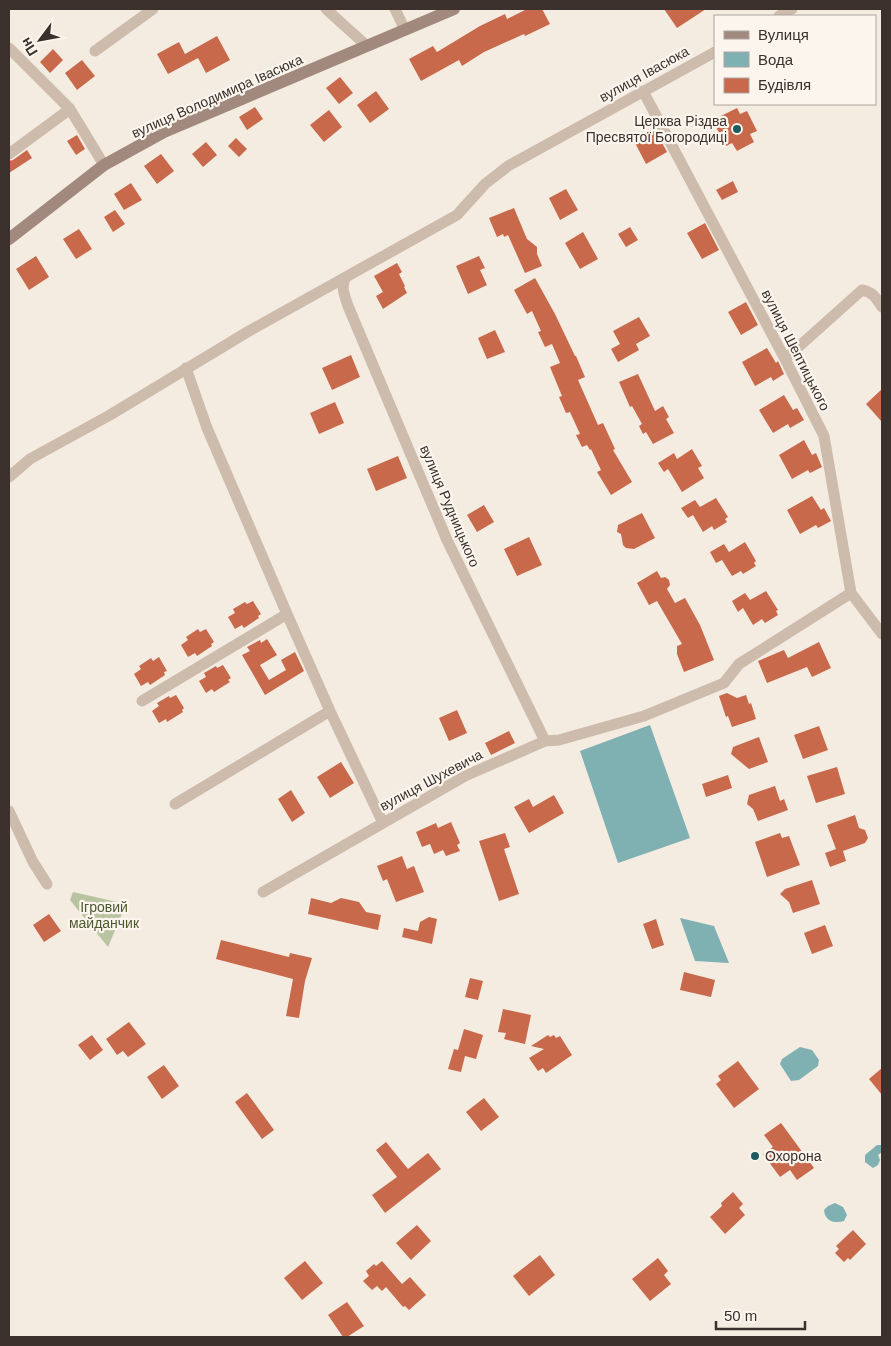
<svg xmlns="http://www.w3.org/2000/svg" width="891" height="1346" font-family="Arial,sans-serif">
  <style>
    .green { fill: #b8c4a0 }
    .water { fill: #7fb0b2 }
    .building { fill: #c8694b }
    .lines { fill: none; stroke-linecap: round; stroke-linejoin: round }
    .street { stroke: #cdbbac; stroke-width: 11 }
    .secondary { stroke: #a18a7d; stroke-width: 12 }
    .poi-dot { fill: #1f5a5e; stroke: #fbf5ee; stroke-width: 2 }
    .labels { text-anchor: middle; stroke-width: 4.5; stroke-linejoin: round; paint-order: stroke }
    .street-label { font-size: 14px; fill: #3b302b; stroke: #fbf5ee }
    .poi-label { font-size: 14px; fill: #3b302b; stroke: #fbf5ee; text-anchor: end }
    .park-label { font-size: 14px; fill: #4a5a2e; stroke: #fbf5ee }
  </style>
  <rect width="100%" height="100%" fill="#f4ebe1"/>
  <!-- green -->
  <path class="green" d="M73 892 126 904 108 947 70 900Z"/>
  <!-- water -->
  <path class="water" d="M650 725 690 838 618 863 580 751Z
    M680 918 714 926 729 963 695 961Z
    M800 1047 812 1050 819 1060 818 1066 799 1080 791 1081 780 1064 782 1059Z
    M877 1145H882V1152L878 1155 880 1160 878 1165 873 1168 865 1162V1155Z
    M835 1203 843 1207 847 1215 844 1221C834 1224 825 1221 824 1210L828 1206Z"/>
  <!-- building -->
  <path class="building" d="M527 9H542L550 24 525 36 524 34 484 52 462 66 459 60 421 81 409 59 433 46 437 52 480 26 505 14 507 19Z
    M664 9H706L677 28Z
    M217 36 230 60 206 73 198 58 168 74 157 54 179 42 185 54Z
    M53 49 63 60 50 73 40 62Z
    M82 60 95 76 77 90 65 73Z
    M340 77 353 93 339 104 326 88Z
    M376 91 389 109 370 123 357 105Z
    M255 107 263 119 247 130 239 117Z
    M737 108 740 114 747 111 757 131 750 134 754 142 737 151 732 143 726 146 716 127 722 124 719 117Z
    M329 110 342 127 324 142 310 125Z
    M654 128 667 152 646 164 633 139Z
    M77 135 85 149 76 155 67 141Z
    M236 138 247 149 239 157 228 146Z
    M206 142 217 155 203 167 192 154Z
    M27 150 32 158 9 173V161L13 160Z
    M161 154 174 171 157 184 144 166Z
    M733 181 738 192 722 200 716 190Z
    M131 183 142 200 124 210 114 194Z
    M566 189 578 210 560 220 549 198Z
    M514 208 527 239 537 247V254L542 266 525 273 508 235 504 237 503 234 497 237 489 218Z
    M115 210 125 224 113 232 104 217Z
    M705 223 719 250 702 259 687 233Z
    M630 227 638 240 626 247 618 234Z
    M79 229 92 249 76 259 63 239Z
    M583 232 598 259 580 269 565 243Z
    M36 256 49 277 29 290 16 269Z
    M479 256 485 268 480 270 487 285 468 294 456 266Z
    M397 263 402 272 399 274 405 286 404 287 407 293 383 309 376 296 383 292 374 276Z
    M535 278 555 314 575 356H576L585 377 578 380 598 425 603 423 615 449 613 450 632 482 611 495 597 472 601 470 591 449 590 450 587 445 582 447 576 435 580 434 570 412 566 413 559 397 562 396 550 367 560 363 552 344 545 347 538 332 541 331 532 311 527 314 514 290Z
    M746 302 758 325 741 335 728 312Z
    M639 317 650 336 636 344 639 350 618 362 611 349 620 344 613 331Z
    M495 330 505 352 487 359 478 338Z
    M767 348 776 363 778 361 784 374 773 381 771 377 755 386 742 362Z
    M351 355 360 377 332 390 322 368Z
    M638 374 655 411 663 406 669 417 666 419 674 433 653 444 646 432 643 434 639 426 642 424 632 406 630 407 619 382Z
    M882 389V422L866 404Z
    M784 395 793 410 797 408 804 420 790 428 788 424 773 433 759 410Z
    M335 402 344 423 319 434 310 413Z
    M804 440 812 455 816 453 822 467 810 473 808 470 792 479 779 455Z
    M692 449 702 466 698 468 704 478 682 492 668 469 664 472 658 463 674 453 677 459Z
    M398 456 407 478 376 491 367 469Z
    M812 496 821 510 824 508 831 521 818 528 816 525 800 534 787 510Z
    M716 498 728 517 725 519 727 522 714 530 712 526 703 532 693 515 688 518 681 508 695 500 700 507Z
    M484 505 494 522 477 532 467 515Z
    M642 513 655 538 634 549 626 548 623 545 621 534 617 532 618 525Z
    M529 537 542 565 517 576 504 549Z
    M745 542 756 561 754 563 756 566 743 574 741 571 732 576 722 560 716 563 710 552 724 544 729 552Z
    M657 571 661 578 665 577 669 580 670 585 667 589 675 603 685 598 700 625 714 660 684 672 677 654V646L682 644 657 601 649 605 637 583Z
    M766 591 778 610 776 611 778 615 765 623 762 619 753 625 743 608 738 612 732 601 745 593 750 600Z
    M253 601 261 614 258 616 259 618 244 628 242 625 235 629 228 617 235 613 233 609 245 602 247 604Z
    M198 629 200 632 206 629 214 642 211 644 212 646 197 656 195 653 188 657 181 645 188 640 186 637Z
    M267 639 277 655 260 665 269 680 286 670 281 660 295 652 304 671 265 695 242 655 250 651 247 647 260 640 261 643Z
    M819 642 831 668 812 677 807 667 767 683 758 661 784 650 788 658Z
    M159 657 167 671 164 672 165 675 150 685 148 682 141 686 134 674 141 669 139 666 151 658 153 661Z
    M223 665 231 678 228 680 230 682 214 692 212 689 206 693 199 681 206 677 204 673 216 666 217 668Z
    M727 693 737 698 746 695 749 704 751 703 756 719 732 727 728 716 726 717 719 696Z
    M176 695 184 708 182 710 183 712 167 722 166 719 159 723 152 711 159 706 157 703 169 696 170 698Z
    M457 710 467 733 449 741 439 718Z
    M819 726 828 750 803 759 794 735Z
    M509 731 515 743 491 755 485 743Z
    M759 737 768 762 749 769 731 754 733 747Z
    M341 762 354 783 330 798 317 777Z
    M837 767 845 794 816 803 807 776Z
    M728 775 732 788 706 797 702 784Z
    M775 786 780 801 784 799 788 810 758 821 753 809 747 804 749 795Z
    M291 790 305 813 292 822 278 799Z
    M554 795 564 813 529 833 514 807 529 799 533 807Z
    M855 815 859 828 865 830 868 838 865 843 843 851 846 861 830 867 825 853 836 849 827 825Z
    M451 822 460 843 457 845 460 851 446 856 443 850 434 854 430 844 422 847 416 832 436 823 438 828Z
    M505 833 510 847 504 849 519 894 499 901 479 841Z
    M780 833 782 838 789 836 800 865 767 877 755 842Z
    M402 856 407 869 414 866 424 892 396 902 387 879 383 881 377 866Z
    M812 880 820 904 793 913 789 902 780 894 785 889Z
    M311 898 331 903 341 898 359 902 366 912 381 915 378 930 308 914Z
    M49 914 61 931 44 942 33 925Z
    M429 917 437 919 432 944 402 937 404 928 418 931 420 922Z
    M656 919 664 945 652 949 643 924Z
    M825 925 833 946 812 954 804 933Z
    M221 940 289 957 290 953 312 958 305 981 299 1018 286 1016 293 979 216 959Z
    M684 972 715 980 711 997 680 990Z
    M470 978 483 981 478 1000 465 997Z
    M503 1009 531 1015 525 1044 504 1039 506 1033 498 1032Z
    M129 1022 146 1044 128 1057 123 1051 117 1055 106 1039Z
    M464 1029 483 1035 476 1059 465 1056 461 1072 448 1069 454 1049 458 1050Z
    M92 1035 103 1050 90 1060 78 1045Z
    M548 1035 550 1037 554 1035 556 1038 560 1036 572 1055 546 1073 543 1068 538 1071 529 1058 544 1049 531 1046Z
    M738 1061 759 1089 734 1108 716 1084 721 1080 718 1076Z
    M164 1065 179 1086 162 1099 147 1077Z
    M882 1068V1095L869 1079Z
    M247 1093 274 1130 262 1139 235 1102Z
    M484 1098 499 1117 481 1131 466 1112Z
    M781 1123 814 1168 797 1180 790 1170 780 1177 763 1154 773 1147 764 1135Z
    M386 1142 408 1169 428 1153 441 1169 385 1213 372 1195 397 1177 376 1150Z
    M733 1192 743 1204 739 1208 745 1215 725 1234 710 1217 722 1206 721 1203Z
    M417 1225 431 1241 411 1260 396 1243Z
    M853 1230 866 1244 850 1260 848 1258 844 1262 835 1253 839 1249 836 1246Z
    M540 1255 555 1275 529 1296 513 1276Z
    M658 1258 668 1271 664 1275 671 1284 650 1301 632 1279Z
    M305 1261 323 1283 302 1300 284 1278Z
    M382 1261 402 1284 410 1277 426 1295 409 1310 405 1306 403 1307 386 1287 382 1291 377 1286 372 1290 363 1281 369 1276 366 1271 374 1264 376 1266Z
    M347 1302 364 1326 347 1337H343L328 1315Z"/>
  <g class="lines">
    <!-- street -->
    <path class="street" d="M326 9 367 46
      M395 9 405 30
      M779 16 792 9
      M9 48 70 109 104 165
      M95 51 153 9
      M643 91 785 359 824 436 851 593 882 634
      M9 154 70 109
      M346 277C340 287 345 296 348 306L447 540 545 741
      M785 359 862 290C873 292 876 298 882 307
      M186 368 207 428 287 614 330 711 383 823
      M9 477 30 459 110 415 249 331 457 215 485 184 508 166 715 52
      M142 701 287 614
      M175 804 330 711
      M9 811 33 862 47 884
      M263 892 465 776 545 741 559 740 644 716 724 683 739 664 851 593"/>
    <!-- secondary -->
    <path class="secondary" d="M9 239 104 165 164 132 454 9"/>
  </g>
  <!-- markers -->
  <g class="poi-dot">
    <circle cx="737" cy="129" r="5"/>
    <circle cx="755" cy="1156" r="5"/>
  </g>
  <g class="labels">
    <!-- street labels -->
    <g class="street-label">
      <text transform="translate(644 74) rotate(-29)" y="5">вулиця Івасюка</text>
      <text transform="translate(217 96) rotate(-24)" y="5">вулиця Володимира Івасюка</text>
      <text transform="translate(796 350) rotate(63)" y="5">вулиця Шептицького</text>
      <text transform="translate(450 506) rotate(67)" y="5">вулиця Рудницького</text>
      <text transform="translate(431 780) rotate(-28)" y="5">вулиця Шухевича</text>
    </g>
    <!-- poi labels -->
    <g class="poi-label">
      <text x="727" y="126">Церква Різдва<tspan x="727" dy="16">Пресвятої Богородиці</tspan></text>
      <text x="765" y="1161" text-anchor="start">Охорона</text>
    </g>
    <!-- park labels -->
    <g class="park-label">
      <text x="104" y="912">Ігровий<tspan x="104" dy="16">майданчик</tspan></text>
    </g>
  </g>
  <!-- border -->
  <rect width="891" height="1346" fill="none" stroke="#3b302b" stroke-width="20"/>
  <!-- legend -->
  <rect x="714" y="15" width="162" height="90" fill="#fbf5ee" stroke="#aea6a0"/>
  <rect x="724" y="31" width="25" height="8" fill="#a18a7d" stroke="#aea6a0"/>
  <text x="758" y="40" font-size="15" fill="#3b302b">Вулиця</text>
  <rect x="724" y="52" width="25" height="15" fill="#7fb0b2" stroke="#aea6a0"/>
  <text x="758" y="65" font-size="15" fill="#3b302b">Вода</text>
  <rect x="724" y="78" width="25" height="15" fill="#c8694b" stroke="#aea6a0"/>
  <text x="758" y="90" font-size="15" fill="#3b302b">Будівля</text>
  <!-- north arrow -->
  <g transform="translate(40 40) rotate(238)" stroke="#fbf5ee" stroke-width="4" paint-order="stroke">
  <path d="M0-4L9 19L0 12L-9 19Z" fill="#3b302b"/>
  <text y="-8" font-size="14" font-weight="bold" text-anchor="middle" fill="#3b302b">Пн</text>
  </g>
  <!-- scale -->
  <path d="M716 1321v8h89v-8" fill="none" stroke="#3b302b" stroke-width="2.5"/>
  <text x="724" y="1321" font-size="15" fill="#3b302b" stroke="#fbf5ee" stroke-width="4" paint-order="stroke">50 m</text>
</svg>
